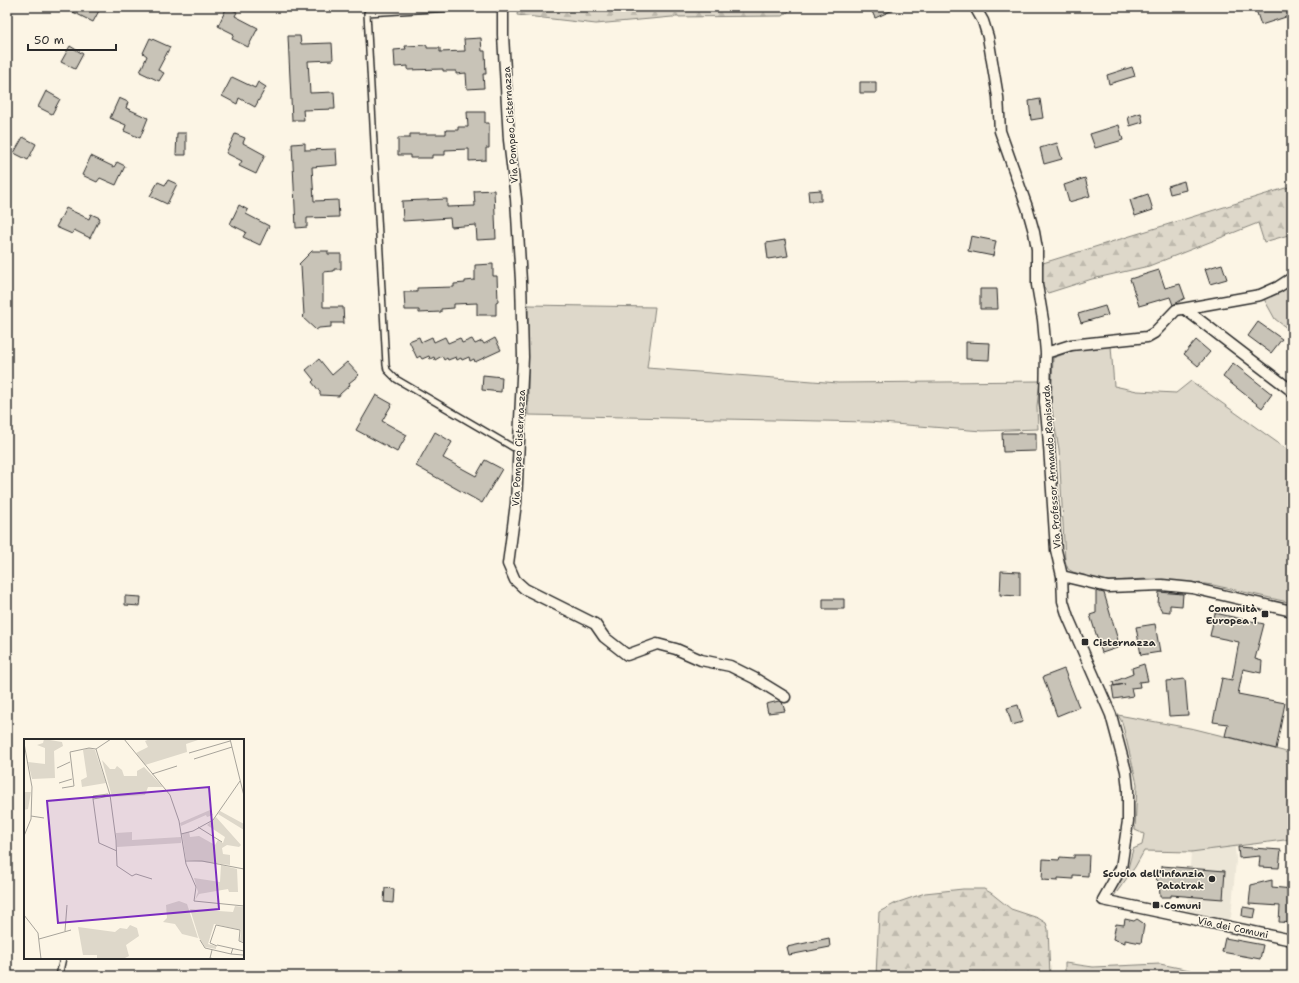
<svg xmlns="http://www.w3.org/2000/svg" width="1299" height="983" font-family="'Shantell Sans',sans-serif">
  <style>
    .built { fill: #ece6d7 }
    .green { fill: #ded8ca; stroke: #84827a }
    .forest { fill: url(#forest-firs); stroke: #84827a }
    .building { fill: #c8c3b7; stroke: #2b2b2b }
    .lines { fill: none; stroke-linecap: round; stroke-linejoin: round }
    .lane-casing { stroke: #2b2b2b; stroke-width: 8 }
    .street-casing { stroke: #2b2b2b; stroke-width: 13 }
    .lane { stroke: #fcf5e5; stroke-width: 5 }
    .street { stroke: #fcf5e5; stroke-width: 10 }
    .poi-dot { fill: #2b2b2b; stroke: #fcf5e5; stroke-width: 1.5 }
    .labels { text-anchor: middle; stroke-width: 3; stroke-linejoin: round; paint-order: stroke }
    .street-label { font-size: 10px; fill: #2b2b2b; stroke: #fcf5e5 }
    .poi-label { font-size: 10px; font-weight: bold; fill: #2b2b2b; stroke: #fcf5e5; text-anchor: end }
    .inset-road { fill: none; stroke: #a8a49b; stroke-width: 1 }
    .view { fill: #7b2cbf; fill-opacity: 0.15; stroke: #7b2cbf; stroke-width: 2 }
    .inset-edge { fill: none; stroke: #2b2b2b; stroke-width: 2 }
  </style>
  <defs>
    <pattern id="forest-firs" width="22" height="20" patternUnits="userSpaceOnUse"><rect width="22" height="20" fill="#ded8ca"/><path d="M5 1l3.5 6h-7zM16 11l3.5 6h-7z" fill="#bfbaae"/></pattern>
  </defs>
  <rect width="100%" height="100%" fill="#fcf5e5"/>
  <filter id="ink" filterUnits="userSpaceOnUse"><feTurbulence type="fractalNoise" baseFrequency=".025" numOctaves="2"/><feDisplacementMap in="SourceGraphic" scale="8" xChannelSelector="R" yChannelSelector="G"/><feConvolveMatrix kernelMatrix="1 2 1 2 8 2 1 2 1" color-interpolation-filters="sRGB"/></filter>
  <g filter="url(#ink)">
    <!-- built -->
    <path class="built" d="M1235 846 1236 861 1231 917 1229 920 1187 911 1191 852Z"/>
    <!-- green -->
    <path class="green" d="M1292 283V332L1275 319 1264 299Z
      M528 305 655 307 647 368 838 383 1040 381 1037 406 1038 429 982 431 869 422 528 415Z
      M1111 346 1114 386 1137 391 1176 393 1191 381 1292 453V603L1213 585 1189 582 1146 579 1111 581H1104L1073 572 1068 569 1065 561 1059 449 1051 407 1053 358 1078 349Z
      M1118 715 1195 729 1283 751 1292 755V839L1191 852 1144 851 1135 867 1114 896 1111 895 1127 872 1133 849 1142 845 1144 834 1135 830 1137 784 1122 722Z
      M1065 963 1093 967 1160 964 1219 976H1065Z"/>
    <!-- forest -->
    <path class="forest" d="M518 7H794L783 16 672 17 596 24 517 15Z
      M1292 186V234L1264 242 1258 223 1149 266 1092 279 1048 293C1038 282 1039 277 1043 263Z
      M963 889H984L991 893 1011 909 1038 918 1046 923 1048 929 1050 976H876L879 912 896 903 925 893Z"/>
    <!-- building -->
    <path class="building" d="M63 7H101L93 22Z
      M227 7 237 12 235 16 258 28 248 47 232 39 234 34 218 26Z
      M870 7H900L875 18Z
      M1255 7H1292V15L1261 25Z
      M288 36H300L301 44 332 43 333 60 308 61 310 93 334 92 335 109 303 110 304 120H292Z
      M150 38 170 47 158 70 164 73 159 81 140 72 147 56 143 53Z
      M481 38 482 51H485L486 74H483L484 88 467 89 466 73 456 74V71H443V69L408 70V66L395 67 394 50 406 49 405 46 427 45V48H440V52L465 51 464 39Z
      M70 46 83 54 75 69 61 62Z
      M1132 67 1135 76 1109 84 1107 75Z
      M232 77 255 88 258 82 266 87 255 107 239 98 237 104 222 96Z
      M860 82H876V93H860Z
      M46 91 60 99 52 114 38 107Z
      M119 98 128 102 126 108 148 118 140 138 124 131 126 125 110 118Z
      M1040 99 1043 118 1031 120 1029 101Z
      M467 112H485V123H489V148H486V160L469 161V149L445 150V155H432V158H410V155H398V138H410V134H446V130H458V127H468Z
      M1141 113 1143 122 1130 126 1128 117Z
      M1119 125 1123 140 1095 148 1090 134Z
      M177 133H186V155H176Z
      M235 134 245 138 243 143 265 155 256 174 239 166 242 161 226 153Z
      M23 137 36 144 28 160 14 153Z
      M305 143V150L336 149 337 165 312 167 314 201 338 200 339 217 307 218V227L296 228 292 144Z
      M1057 143 1062 159 1044 164 1040 148Z
      M91 156 114 167 117 162 125 166 116 185 100 178 97 182 82 175Z
      M1085 178 1090 196 1069 202 1064 185Z
      M168 180 177 184 167 204 150 196 158 182 165 185Z
      M1184 181 1186 190 1170 194 1168 186Z
      M494 190 496 239 477 240 476 225 451 227 450 218 403 221 402 201 447 199V207L475 206 474 191Z
      M821 190V201H809L808 191Z
      M1148 194 1153 210 1135 216 1130 200Z
      M239 205 248 210 246 214 269 226 260 245 243 237 246 232 230 224Z
      M66 208 89 219 91 214 100 218 90 238 74 230 72 234 56 227Z
      M971 236 996 241 993 256 968 251Z
      M785 240 788 256 768 259 766 243Z
      M312 251H328V254H341V269H334V271L323 272V307H343L344 323H331V327L319 328 316 330 302 317 304 315 302 283 301 266 299 264Z
      M493 264V276H497L498 301 496 302V315H477V303L454 304V308L441 309V312L419 313V310H405L404 292H417V288L454 287V284L465 283V281L475 280V265Z
      M1222 264 1227 279 1210 284 1205 269Z
      M1159 270 1165 288 1180 284 1185 298 1173 305 1170 297 1139 306 1130 279Z
      M980 289H997L998 309H980Z
      M1105 306 1108 315 1081 323 1078 314Z
      M1258 322 1282 339 1271 353 1248 336Z
      M419 337 421 342 432 337 434 342 445 337 448 343 460 338 462 343 472 339 475 344 482 341 484 344 495 338 501 350 475 362 474 359 470 361 469 357 462 360 461 358 457 360 456 357 448 360 447 358 444 360 442 356 435 360 434 357 430 359 429 356 422 359 420 356 417 358 409 341Z
      M1196 340 1210 352 1198 366 1184 354Z
      M966 342 990 343 989 360 966 359Z
      M319 359 332 375 347 362 359 375 349 383 350 385 340 394 339 396 320 395V392L312 382 314 380 306 370Z
      M1233 363 1272 394 1262 408 1223 377Z
      M483 375 502 377 501 392 482 390Z
      M376 395 392 404 382 421 407 435 397 452 356 430Z
      M435 432 452 442 443 458 476 476 485 460 502 469 482 503 416 466Z
      M1002 433H1036V451L1003 452Z
      M1001 571 1020 572V596L1000 595Z
      M1096 591 1104 593 1120 647 1102 653 1090 615 1096 613Z
      M1159 592 1183 594 1182 606 1170 605V612L1162 611 1158 604Z
      M125 596 141 597 140 606 125 605Z
      M823 599H844V609H823Z
      M1215 613 1264 624 1255 659 1262 661 1261 673 1243 669 1238 694 1285 703 1276 749 1225 736 1228 724 1213 722 1222 678 1232 680 1239 642 1210 636Z
      M1155 624 1160 652 1141 655 1136 627Z
      M1144 664 1148 681 1139 682 1140 687 1131 688 1133 696 1114 699 1112 686 1125 684 1114 686 1113 682 1133 674 1132 668Z
      M1064 669 1079 707 1057 716 1043 677Z
      M1185 679 1188 715 1169 716 1166 681Z
      M779 701 782 702 785 711 768 713 766 704Z
      M1018 705 1023 722 1012 725 1007 708Z
      M1238 847 1281 850 1279 868 1259 867 1260 856 1239 858Z
      M1074 855H1089L1088 876 1073 875V879L1058 878V881L1042 880 1043 859 1059 860 1060 857 1074 858Z
      M1162 866 1225 871 1223 899 1171 895V897H1160L1159 882 1156 879 1162 873Z
      M1272 880V887L1292 889V923L1279 922 1280 906 1249 904 1251 885Z
      M385 888 394 889 393 903 384 902Z
      M1243 907 1256 909 1254 918 1242 916Z
      M1125 919 1134 921 1137 919 1143 923 1144 926 1141 943 1125 940V943L1113 939 1116 924 1124 925Z
      M829 938 830 947 789 955 787 947Z
      M1225 938 1263 945 1260 959 1222 952Z"/>
    <g class="lines">
      <!-- lane casing -->
      <g class="lane-casing">
        <path id="lane" d="M468 7 367 13 386 365 387 370 396 379 519 451
          M59 976 63 958"/>
      </g>
      <!-- street casing -->
      <g class="street-casing">
        <path id="street" d="M503 7V35L509 140 516 199 521 281 523 357 516 503 508 564 515 580 525 589 595 624 604 637 627 655 657 644 676 649 701 660 730 666 754 678 785 697
          M975 7 983 21 988 37 998 97 1000 131 1027 207 1034 232 1037 249V285L1043 320 1046 353 1045 402 1048 431 1056 550 1062 576 1063 601 1068 617 1111 715 1126 771 1128 789V821L1121 868 1103 900 1292 940
          M1185 309 1292 391
          M1046 353 1071 345 1147 337 1154 333 1176 310 1260 295 1278 287 1292 278
          M1062 576 1108 587 1162 585 1192 588 1292 611"/>
      </g>
      <!-- lane -->
      <use href="#lane" class="lane"/>
      <!-- street -->
      <use href="#street" class="street"/>
    </g>
  </g>
  <!-- markers -->
  <g class="poi-dot">
    <rect x="1261" y="610" width="8" height="8" rx="2"/>
    <rect x="1081" y="638" width="8" height="8" rx="2"/>
    <circle cx="1212" cy="879" r="4"/>
    <rect x="1152" y="901" width="8" height="8" rx="2"/>
  </g>
  <g class="labels">
    <!-- street labels -->
    <g class="street-label">
      <text transform="translate(510 125) rotate(-94)" y="4">Via Pompeo Cisternazza</text>
      <text transform="translate(518 448) rotate(-87)" y="4">Via Pompeo Cisternazza</text>
      <text transform="translate(1051 467) rotate(-94)" y="4">Via Professor Armando Rapisarda</text>
      <text transform="translate(1233 927) rotate(12)" y="4">Via dei Comuni</text>
    </g>
    <!-- poi labels -->
    <g class="poi-label">
      <text x="1257" y="612">Comunità<tspan x="1257" dy="12">Europea 1</tspan></text>
      <text x="1093" y="646" text-anchor="start">Cisternazza</text>
      <text x="1204" y="877">Scuola dell'infanzia<tspan x="1204" dy="12">Patatrak</tspan></text>
      <text x="1164" y="909" text-anchor="start">Comuni</text>
    </g>
  </g>
  <!-- overview -->
  <g transform="translate(24 739)">
    <rect width="220" height="220" fill="#fcf5e5"/>
    <path d="M196 72 220 85V91L194 75ZM192 78 217 106 215 108 203 106 198 109 199 115 206 116V126L162 121 158 95 165 93 166 98 175 97 191 106 194 101 199 104 201 98 183 86ZM108 93V101L157 98V104L93 108 92 94ZM197 126 213 130 214 153H205L204 150 175 155 171 161 174 153 170 139 196 143ZM211 167 219 168 220 203 216 202 217 191 190 185 184 205 192 207V210L181 208 175 199 166 170 209 173Z" fill="#ded8ca"/>
    <path d="M20 0 38 3 39 7 30 12 31 39 8 40 4 23 21 25V9L13 6 19 4ZM126 0H177L162 5 163 13 121 26 112 14 124 8 121 2ZM65 9 71 11 82 44 58 48 57 41 63 38 59 11ZM78 21 86 30H91L93 27 98 31 100 37H113V32L120 28 139 48H124L121 56 88 58ZM0 53H7L4 70 0 71ZM186 71 189 76 183 78 182 76 157 87 156 84ZM155 162 163 165 174 199 158 195 151 185 139 183 143 179 142 166ZM106 186 113 189 115 197 102 206 105 217 99 220H73V216H59L54 188 91 193 96 189 103 190Z" fill="#ded8ca"/>
    <path class="inset-road" d="M100 0 146 56 155 82 162 125 172 148 170 162 220 167M206 0 220 57M0 4 8 48 7 80 0 97M72 10 86 56 92 101 93 127 108 137 112 135 128 140M165 14 206 2M170 20 208 8M33 29 46 23M128 35 153 27M35 44 48 40M38 49 50 47 46 13 65 9 72 10 87 0M86 57 69 60 75 104 93 112M69 60V57L84 55V58M7 77 20 79M174 88 198 103M157 95 169 92 189 81 216 42M161 122H178L220 130M0 176 14 194 17 220M41 192 43 166M15 200 47 191M176 201 181 209 207 215 209 209M193 206 220 212M193 207 186 204 192 186 216 191 215 202 220 204M188 211 186 219 191 220M207 215 219 216"/>
    <path class="view" d="M185 48 195 170 34 184 23 62Z"/>
    <rect width="220" height="220" class="inset-edge"/>
  </g>
  <!-- margin -->
  <rect width="1299" height="983" fill="none" stroke="#fcf5e5" stroke-width="24"/>
  <rect x="12" y="12" width="1275" height="959" fill="none" stroke="#2b2b2b" stroke-width="1.5" filter="url(#ink)"/>
  <!-- scale -->
  <path d="M28 44v6h88v-6" fill="none" stroke="#2b2b2b" stroke-width="2"/>
  <text x="34" y="44" font-size="12" fill="#2b2b2b" stroke="#fcf5e5" stroke-width="3" paint-order="stroke">50 m</text>
</svg>
